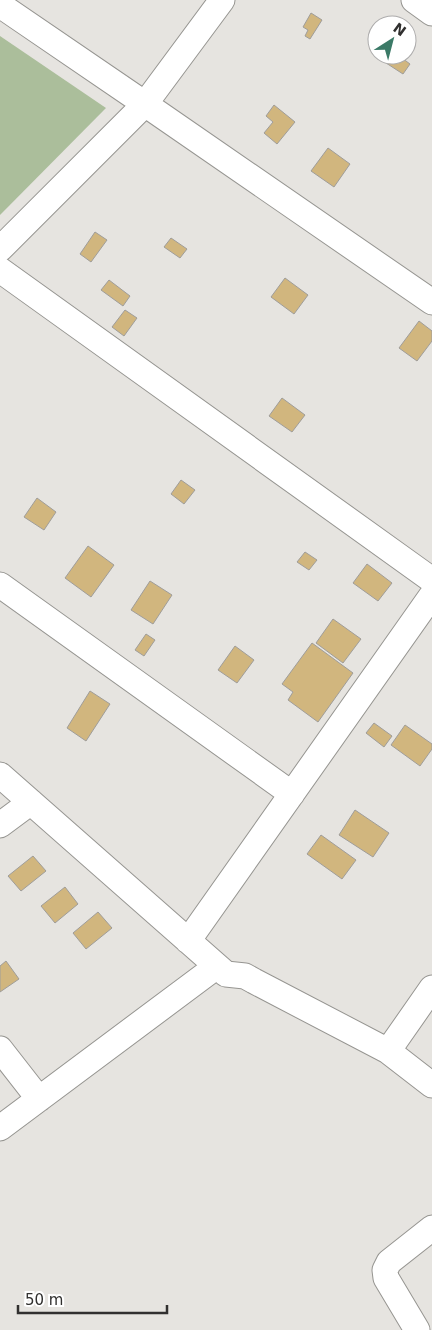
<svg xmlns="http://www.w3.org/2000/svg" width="432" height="1330" font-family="'DejaVu Sans',sans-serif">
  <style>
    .green { fill: #abbe9b }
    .building { fill: #d1b67e; stroke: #9f9d9a }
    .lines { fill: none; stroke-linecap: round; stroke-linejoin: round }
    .minor-casing { stroke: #969591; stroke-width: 27 }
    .minor { stroke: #fff; stroke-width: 25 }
  </style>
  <rect width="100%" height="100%" fill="#e6e4e0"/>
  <!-- green -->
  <path class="green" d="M0 36 106 108 0 215Z"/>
  <!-- building -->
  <path class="building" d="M311 13 322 20 310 39 305 36 308 30 303 27Z
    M387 55H398L410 64 403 74 383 61Z
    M274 105 295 122 277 144 264 133 273 122 266 116Z
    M328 148 350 164 334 187 311 171Z
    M95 232 107 240 91 262 80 254Z
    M171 238 187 249 180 258 164 247Z
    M285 278 308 295 294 314 271 297Z
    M109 280 130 296 123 306 101 290Z
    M125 310 137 318 124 336 112 327Z
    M419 321 432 331V341L417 361 399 348Z
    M282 398 305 415 292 432 269 416Z
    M181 480 195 490 184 504 171 494Z
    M37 498 56 512 44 530 24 517Z
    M88 546 114 565 91 597 65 578Z
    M305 552 317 560 309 570 297 562Z
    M367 564 392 583 378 601 353 583Z
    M150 581 172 595 153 624 131 610Z
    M333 619 361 639 343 663 316 643Z
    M146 634 155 640 144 656 135 650Z
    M312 643 353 673 318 722 288 700 293 692 282 684Z
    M235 646 254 660 237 683 218 670Z
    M90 691 110 704 86 741 67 728Z
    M374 723 392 736 384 747 366 733Z
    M405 725 432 744V749L420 766 391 745Z
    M355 810 389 833 373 857 339 835Z
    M321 835 356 860 342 879 307 854Z
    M33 856 46 871 21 891 8 876Z
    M65 887 78 904 55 923 41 906Z
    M98 912 112 928 86 949 73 933Z
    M6 961 19 979 0 992V966Z"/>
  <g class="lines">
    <!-- minor casing -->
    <g class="minor-casing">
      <path id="minor" d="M414 0 432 13
        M0 5 145 104 432 302
        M0 249 145 104 222 0
        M0 270 432 580
        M0 585 292 794
        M0 775 226 974 245 976 254 981 388 1051 432 1085
        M0 825 31 802
        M188 941 432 595
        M0 1049 39 1099
        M388 1051 432 988
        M0 1128 217 966
        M417 1330 386 1278 385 1270 389 1262 432 1228"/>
    </g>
    <!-- minor -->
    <use href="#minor" class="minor"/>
  </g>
  <!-- north arrow -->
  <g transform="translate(392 40) rotate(36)"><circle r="24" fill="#ffffff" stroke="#adacac"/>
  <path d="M0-4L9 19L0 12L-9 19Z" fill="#3b7a67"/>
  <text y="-8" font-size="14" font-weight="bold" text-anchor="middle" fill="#31302f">N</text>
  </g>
  <!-- scale -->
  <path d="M18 1305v8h149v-8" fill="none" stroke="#31302f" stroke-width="2.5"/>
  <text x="25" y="1305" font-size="15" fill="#31302f" stroke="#ffffff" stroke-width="4" paint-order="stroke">50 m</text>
</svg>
